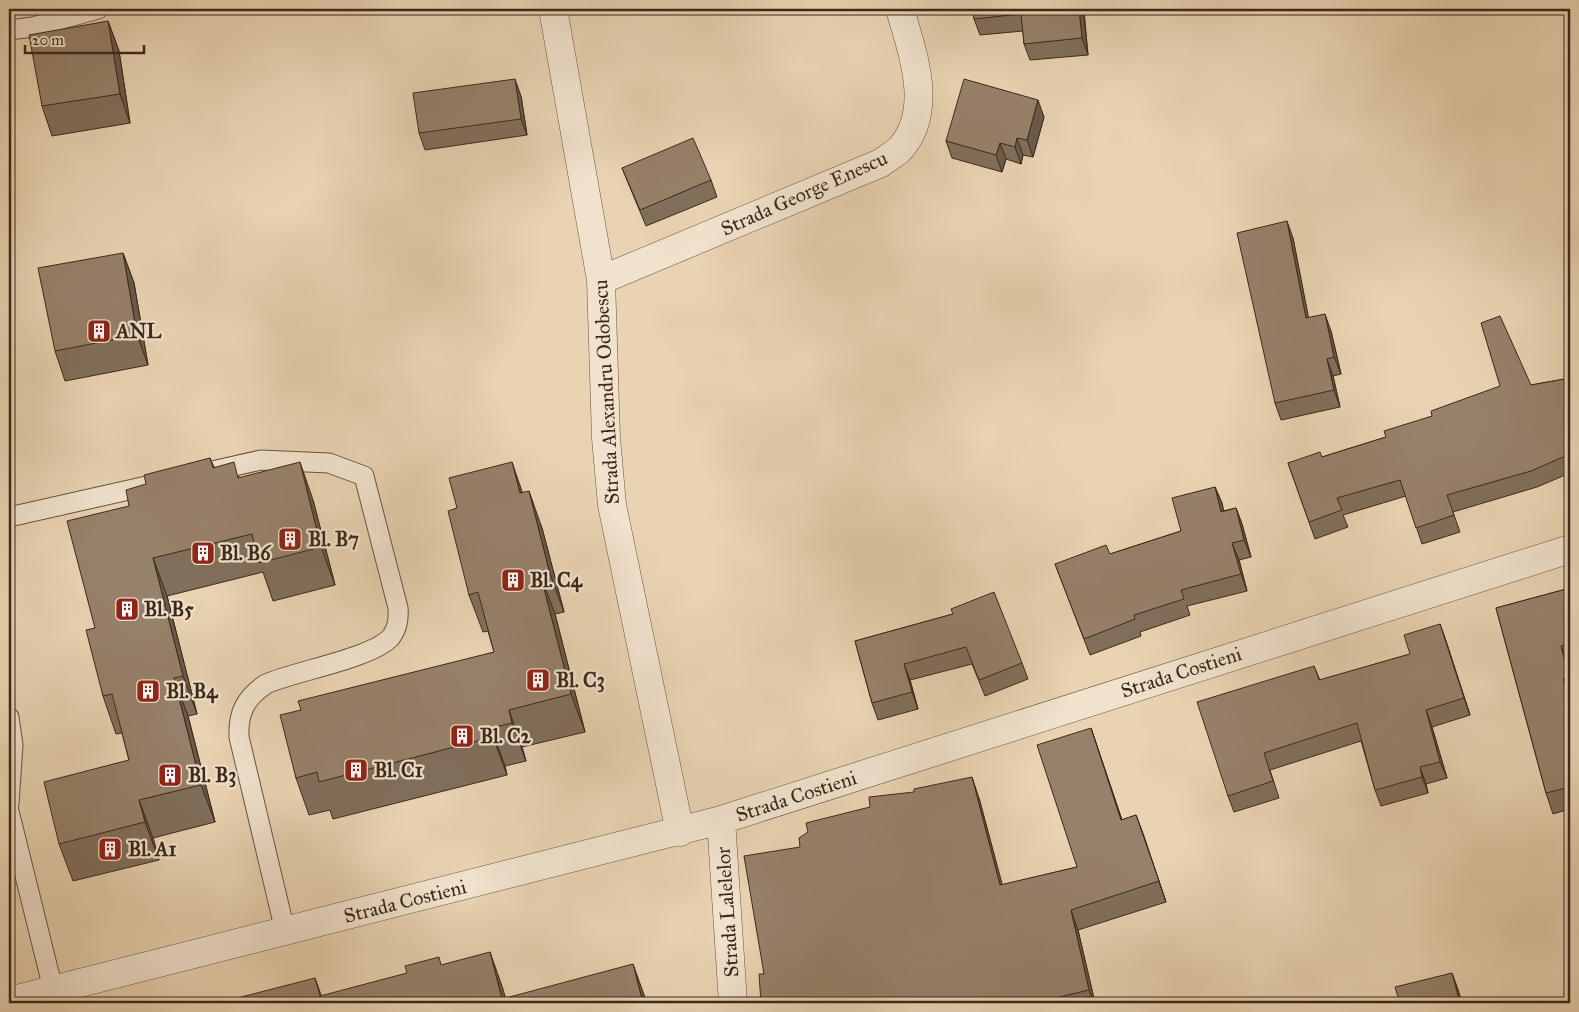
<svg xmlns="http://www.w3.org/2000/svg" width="1579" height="1012" font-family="'IM FELL Great Primer',serif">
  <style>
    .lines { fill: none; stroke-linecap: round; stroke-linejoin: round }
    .service-casing { stroke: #675441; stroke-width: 21 }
    .minor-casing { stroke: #675441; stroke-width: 29 }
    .tertiary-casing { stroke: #675441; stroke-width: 29 }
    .service { stroke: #f1e2cd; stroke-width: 19 }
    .minor { stroke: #f1e2cd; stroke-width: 28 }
    .tertiary { stroke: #f1e2cd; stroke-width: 28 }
    .wall { fill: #816f5b; stroke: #3c291b }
    .shaded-wall { fill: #695a4a; stroke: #3c291b }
    .building { fill: #96816a; stroke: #3c291b }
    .labels { text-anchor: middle; stroke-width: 4.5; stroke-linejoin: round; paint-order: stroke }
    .street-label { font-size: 20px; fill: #3c291b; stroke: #f1e2cd }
    .poi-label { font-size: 20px; font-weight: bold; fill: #3c291b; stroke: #f1e2cd; text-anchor: start }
  </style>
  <rect width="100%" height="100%" fill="#e9d3b2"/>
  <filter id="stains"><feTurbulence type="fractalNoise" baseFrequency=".004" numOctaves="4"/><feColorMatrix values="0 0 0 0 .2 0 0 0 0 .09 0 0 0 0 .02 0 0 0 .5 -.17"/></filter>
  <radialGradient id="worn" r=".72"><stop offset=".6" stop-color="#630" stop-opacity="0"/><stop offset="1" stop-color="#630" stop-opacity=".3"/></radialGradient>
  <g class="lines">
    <!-- service casing -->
    <g class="service-casing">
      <path id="service" d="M9 30 33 27 98 9
        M212 471 261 460 329 463 364 476 398 608C399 619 398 628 391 637 373 658 295 671 266 684 245 698 238 713 239 737L285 931
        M9 517 151 485
        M9 717 13 745 9 804
        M9 811 53 989"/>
    </g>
    <!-- minor casing -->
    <g class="minor-casing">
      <path id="minor" d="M553 9 601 280 606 438 612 505 680 832
        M601 280 881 163C887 158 895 154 900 149 935 110 912 52 900 9"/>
    </g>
    <!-- tertiary casing -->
    <g class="tertiary-casing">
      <path id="tertiary" d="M721 820 733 1003
        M9 1001 721 820 1570 549"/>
    </g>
    <!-- service -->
    <use href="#service" class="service"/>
    <!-- minor -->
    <use href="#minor" class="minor"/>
    <!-- tertiary -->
    <use href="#tertiary" class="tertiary"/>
  </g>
  <!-- wall -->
  <path class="wall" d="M973 9H1096H1084L1088 55 1030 60 1024 44 1023 31 980 35 974 19Z
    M108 21 119 51 130 123 52 136 42 106Z
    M521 96 527 135 425 150 419 133Z
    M1044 117 1033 157 1023 155 1021 164 1006 159 1002 172 952 158 946 141Z
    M622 168 711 180 717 197 646 226Z
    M1293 238 1308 318 1331 331 1341 374 1333 376 1340 407 1281 420 1275 403Z
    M123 253 134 283 148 365 65 381 55 351Z
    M1570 378V473L1537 487 1453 512 1460 532 1422 544 1406 496 1343 515 1348 527 1315 539 1288 463 1322 457 1386 437 1531 385Z
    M210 458 214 467 239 477 313 500 335 585 273 601 263 572 167 596 197 714 188 716 215 822 153 838 159 860 73 881 59 844 129 760 122 733 116 734 103 696 95 628 129 506 146 484Z
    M1215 487 1222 503 1223 511 1236 508 1242 524 1251 557 1239 560 1247 591 1187 606 1190 615 1140 632 1141 636 1090 655 1055 564 1110 554 1181 531Z
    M523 492 542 528 564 612 555 614 585 732 522 747 526 761 505 766 507 775 333 819 330 810 309 815 296 778 301 710 494 652 488 631 483 632 469 595Z
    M1570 588V666H1568L1570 674V809L1553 814 1546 793 1496 608Z
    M953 614 1022 663 1028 679 985 696 972 664 910 680 918 709 878 720 872 703 855 641Z
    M1440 624 1446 641 1470 715 1432 727 1447 778 1426 784 1428 793 1381 806 1375 790 1361 741 1270 770 1279 798 1234 812 1228 796 1314 666 1320 680 1410 654Z
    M1091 728 1122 820 1136 815 1166 902 1078 930 1095 1003H761L764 974 800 847 979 798 1002 885 1077 867Z"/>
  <!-- shaded-wall -->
  <path class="shaded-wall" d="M1079 9H1083L1088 55 1082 38Z
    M108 21 119 51 130 123 120 94Z
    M515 79 521 96 527 135 521 119Z
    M1038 100 1044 117 1033 157 1027 140Z
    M1017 138 1023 155 1021 164 1015 147Z
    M1000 143 1006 159 1002 172 996 155Z
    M1287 221 1293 238 1312 335 1306 318Z
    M123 253 134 283 148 365 137 335Z
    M1325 314 1331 331 1341 374 1334 357Z
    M1327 359 1333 376 1340 407 1334 390Z
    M300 462 313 500 335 585 321 547Z
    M512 462 525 500 520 493Z
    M1215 487 1222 503 1228 528 1221 512Z
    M529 491 542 528 564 612 550 574Z
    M1236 508 1242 524 1251 557 1244 540Z
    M1232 543 1239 560 1247 591 1241 574Z
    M153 558 167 596 197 714 183 676Z
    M541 577 555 614 585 732 571 694Z
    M1440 624 1446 641 1470 715 1464 698Z
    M1561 646 1568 666 1570 674V680Z
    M904 664 910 680 918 709 912 692Z
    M174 678 188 716 215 822 201 785Z
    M1563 679 1570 699V707Z
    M509 710 522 747 526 761 512 723Z
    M1426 710 1432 727 1447 778 1440 762Z
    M491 728 505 766 507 775 493 737Z
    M1091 728 1098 749 1129 841 1121 820Z
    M1420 767 1426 784 1428 793 1422 777Z
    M972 777 979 798 1008 906 1000 885Z
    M139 800 153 838 159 860 145 822Z
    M1136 815 1144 836 1166 902 1159 881Z
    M1071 910 1078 930 1095 1003H1094L1089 990Z
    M490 952 503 989 507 1003 502 999Z
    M633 964 647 1003H643Z
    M1452 973 1458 989 1462 1003H1460Z
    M315 978 324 1003 320 996Z"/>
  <!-- building -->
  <path class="building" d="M973 9H1079L1082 38 1024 44 1021 14 974 19Z
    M108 21 120 94 42 106 29 35Z
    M515 79 521 119 419 133 413 93Z
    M964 79 1038 100 1027 140 1017 138 1015 147 1000 143 996 155 946 141Z
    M693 138 711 180 640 210 622 168Z
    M1287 221 1306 318 1325 314 1334 357 1327 359 1334 390 1275 403 1237 233Z
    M123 253 137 335 55 351 38 268Z
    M1500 316 1531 385 1570 378V454L1531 471 1447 495 1454 515 1416 528 1400 480 1337 498 1342 510 1309 522 1288 463 1320 452 1322 457 1386 437 1384 431 1432 416 1431 411 1500 386 1481 323Z
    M210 458 213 468 234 462 238 478 300 462 321 547 259 563 252 534 153 558 183 676 174 678 201 785 139 800 145 822 59 844 44 782 129 760 112 694 103 696 86 630 95 628 67 521 129 506 126 490 146 484 144 475Z
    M512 462 520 493 529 491 550 574 541 577 571 694 509 710 512 723 491 728 493 737 319 782 317 772 296 778 280 715 301 710 298 701 494 652 478 592 469 595 448 511 457 508 449 478Z
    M1215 487 1221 512 1236 508 1244 540 1232 543 1241 574 1181 590 1184 599 1134 615 1135 619 1084 639 1055 564 1106 545 1110 554 1181 531 1172 498Z
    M1570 588V644L1561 646 1569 678 1563 679 1570 707V787L1546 793 1496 608Z
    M994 592 1022 663 979 680 966 647 904 664 912 692 872 703 855 641 953 614 951 609Z
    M1440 624 1464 698 1426 710 1440 762 1420 767 1422 777 1375 790 1357 723 1264 753 1273 781 1228 796 1197 702 1314 666 1319 680 1410 654 1404 635Z
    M1091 728 1121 820 1136 815 1159 881 1071 910 1089 990 1038 1002V1003H761L759 974H764L744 856 800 847 799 838 808 832 806 823 870 807 869 797 914 792V789L972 777 1000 885 1077 867 1037 745Z
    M490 952 502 999 633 964 643 1003H218L315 978 320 996 407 973 405 966 439 957 441 965Z
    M1452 973 1460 1003H1400L1395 987Z"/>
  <!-- icons -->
  <defs>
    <g id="building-square" transform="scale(1.25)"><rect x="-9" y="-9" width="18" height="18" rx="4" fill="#8f2418" stroke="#f1e2cd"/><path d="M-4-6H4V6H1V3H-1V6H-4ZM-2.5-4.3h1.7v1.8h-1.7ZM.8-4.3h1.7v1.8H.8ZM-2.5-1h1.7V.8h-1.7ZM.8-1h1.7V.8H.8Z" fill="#fff"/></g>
  </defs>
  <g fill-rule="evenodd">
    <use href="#building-square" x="99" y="331"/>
    <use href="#building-square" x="290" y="539"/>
    <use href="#building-square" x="203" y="553"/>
    <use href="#building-square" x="513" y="580"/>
    <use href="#building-square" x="127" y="609"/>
    <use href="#building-square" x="538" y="680"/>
    <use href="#building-square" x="148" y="691"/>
    <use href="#building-square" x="462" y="736"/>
    <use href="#building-square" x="356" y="770"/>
    <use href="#building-square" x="170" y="775"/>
    <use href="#building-square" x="110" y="849"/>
  </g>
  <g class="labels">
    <!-- street labels -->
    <g class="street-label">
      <text transform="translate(804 193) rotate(-24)" y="7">Strada George Enescu</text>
      <text transform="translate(606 392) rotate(-93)" y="7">Strada Alexandru Odobescu</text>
      <text transform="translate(1181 672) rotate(-18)" y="7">Strada Costieni</text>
      <text transform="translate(796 796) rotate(-18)" y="7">Strada Costieni</text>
      <text transform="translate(405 901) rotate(-14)" y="7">Strada Costieni</text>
      <text transform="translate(727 912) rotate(-94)" y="7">Strada Lalelelor</text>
    </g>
    <!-- poi labels -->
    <g class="poi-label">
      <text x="116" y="338">ANL</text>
      <text x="308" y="546">Bl. B7</text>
      <text x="220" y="560">Bl. B6</text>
      <text x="530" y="587">Bl. C4</text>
      <text x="144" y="616">Bl. B5</text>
      <text x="556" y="687">Bl. C3</text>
      <text x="166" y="698">Bl. B4</text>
      <text x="480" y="743">Bl. C2</text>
      <text x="374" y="777">Bl. C1</text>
      <text x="188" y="782">Bl. B3</text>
      <text x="128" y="856">Bl. A1</text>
    </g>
  </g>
  <!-- margin -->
  <rect width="1579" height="1012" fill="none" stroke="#e9d3b2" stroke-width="30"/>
  <rect x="10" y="10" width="1559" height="992" fill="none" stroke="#3c291b" stroke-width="2.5"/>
  <rect x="15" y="15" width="1549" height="982" fill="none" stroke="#3c291b"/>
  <!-- scale -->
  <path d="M25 45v8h119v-8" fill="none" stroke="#3c291b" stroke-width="2.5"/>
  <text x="32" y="45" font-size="15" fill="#3c291b" stroke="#f1e2cd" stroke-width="4" paint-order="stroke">20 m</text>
  <rect width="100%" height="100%" filter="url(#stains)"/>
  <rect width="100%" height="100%" fill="url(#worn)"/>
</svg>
